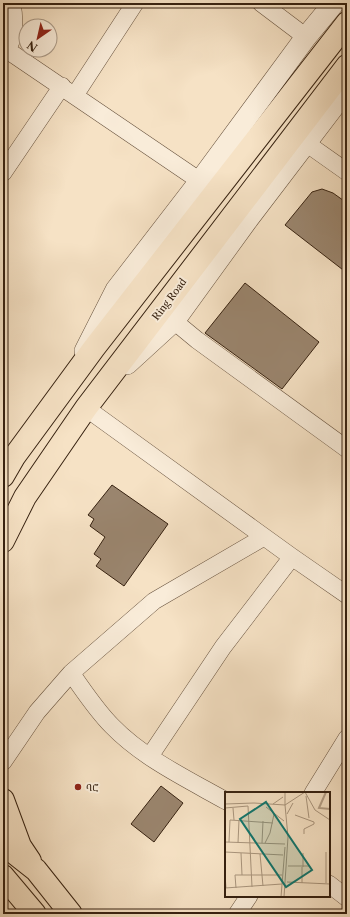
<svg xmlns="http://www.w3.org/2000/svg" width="350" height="917" font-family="'Libre Caslon Text','Noto Serif Ethiopic',serif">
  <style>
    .building { fill: #9a856e; stroke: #362110 }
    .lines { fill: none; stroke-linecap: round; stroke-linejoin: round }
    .minor-casing { stroke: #66513d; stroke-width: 18 }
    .tertiary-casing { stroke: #66513d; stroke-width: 22 }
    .trunk-casing { stroke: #362110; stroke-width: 24 }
    .minor { stroke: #f9ecd9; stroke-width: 17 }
    .tertiary { stroke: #f9ecd9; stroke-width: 21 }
    .trunk { stroke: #f6e2c5; stroke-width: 22 }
    .poi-dot { fill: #8f2418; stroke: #f9ecd9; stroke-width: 1.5 }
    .labels { text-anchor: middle; stroke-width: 4; stroke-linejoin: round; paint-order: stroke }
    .street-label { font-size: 10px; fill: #362110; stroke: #f9ecd9 }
    .poi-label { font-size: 10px; fill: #362110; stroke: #f9ecd9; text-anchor: start }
    .inset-river { fill: none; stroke: #b5a087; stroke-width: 2 }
    .inset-road { fill: none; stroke: #a9957d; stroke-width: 1 }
    .view { fill: #0f766e; fill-opacity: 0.15; stroke: #0f766e; stroke-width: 2 }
    .inset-edge { fill: none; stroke: #362110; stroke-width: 2 }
  </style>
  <rect width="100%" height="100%" fill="#f6e2c5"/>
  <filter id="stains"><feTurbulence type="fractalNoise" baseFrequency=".005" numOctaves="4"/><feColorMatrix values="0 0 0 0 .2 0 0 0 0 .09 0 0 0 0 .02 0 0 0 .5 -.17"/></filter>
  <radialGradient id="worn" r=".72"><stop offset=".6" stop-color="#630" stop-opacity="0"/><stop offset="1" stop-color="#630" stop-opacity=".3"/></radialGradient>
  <!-- building -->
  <path class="building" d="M322 189 333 193 347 203V273L285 225 312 192Z
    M245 283 319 342 282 389 205 333Z
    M112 485 168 524 124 586 96 566 101 559 94 554 105 537 90 526 94 519 88 515Z
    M161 786 183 803 154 842 131 824Z"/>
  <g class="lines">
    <!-- minor casing -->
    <g class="minor-casing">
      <path id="minor" d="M261 3 306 37
        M7 50 200 181
        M3 55C16 41 15 20 12 3
        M75 95 135 3
        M306 143 347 172
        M3 173 62 86
        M174 321 197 340 347 449
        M86 408 292 557 347 595
        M71 673C84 691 96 710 112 726 143 758 187 779 226 801
        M150 756 223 647 292 557
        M3 762 37 712 71 673 154 601 264 537
        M313 793 347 738
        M329 884 347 898
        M237 914 249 896"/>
    </g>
    <!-- tertiary casing -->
    <g class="tertiary-casing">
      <path id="tertiary" d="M85 351 116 290 200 181 306 37 334 3
        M127 364 174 321 248 219 347 89"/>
    </g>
    <!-- trunk casing -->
    <g class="trunk-casing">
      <path id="trunk" d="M3 476 14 457 94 348 347 23
        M3 541 25 497 86 408 347 66
        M3 800 20 846 30 861
        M3 844 36 870 71 914
        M3 876 35 914"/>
    </g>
    <!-- minor -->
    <use href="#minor" class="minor"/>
    <!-- tertiary -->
    <use href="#tertiary" class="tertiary"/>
    <!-- trunk -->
    <use href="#trunk" class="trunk"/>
  </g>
  <!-- markers -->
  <circle class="poi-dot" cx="78" cy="787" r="4"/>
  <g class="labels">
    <!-- street labels -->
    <g class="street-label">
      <text transform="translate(169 299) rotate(-53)" y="4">Ring Road</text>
    </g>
    <!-- poi labels -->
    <g class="poi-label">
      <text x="86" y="791">ባሮ</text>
    </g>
  </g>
  <!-- overview -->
  <g transform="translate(225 792)">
    <rect width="105" height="105" fill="#f6e2c5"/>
    <path class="inset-river" d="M101 0 94 16 105 17"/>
    <path class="inset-road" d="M60 0V13L80 0M80 0 90 18 105 28M81 4 84 26M0 12 29 11 60 13 63 45 59 105M48 12 58 5M23 14 27 95M41 15 59 29M0 16 23 14M8 16 9 28M62 22 68 11M70 23 89 30V32L79 37V42M0 50 60 52M4 50 5 28 48 31M13 51 14 28M37 51 38 29M40 51 45 41 49 22M0 60 58 63M101 60V91M16 61 17 83M35 62 38 94M63 74H84M77 75V91M78 75V61M0 83 1 96M62 90 105 92M0 96 57 92M11 96 10 83H57M56 105 60 55"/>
    <path class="view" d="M41 10 87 78 61 95 15 27Z"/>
    <rect width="105" height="105" class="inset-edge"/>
  </g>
  <!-- margin -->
  <rect width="350" height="917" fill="none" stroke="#f6e2c5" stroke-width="16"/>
  <rect x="4" y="4" width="342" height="909" fill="none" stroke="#362110" stroke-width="2"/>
  <rect x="8" y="8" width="334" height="901" fill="none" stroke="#362110"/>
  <!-- north arrow -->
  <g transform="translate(38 38) rotate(214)"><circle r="19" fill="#f9ecd9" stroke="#ab9b89"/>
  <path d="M0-3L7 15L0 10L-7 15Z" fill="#8f2418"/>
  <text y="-6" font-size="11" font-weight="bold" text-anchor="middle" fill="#362110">N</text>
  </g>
  <rect width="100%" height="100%" filter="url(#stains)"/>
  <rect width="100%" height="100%" fill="url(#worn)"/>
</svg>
